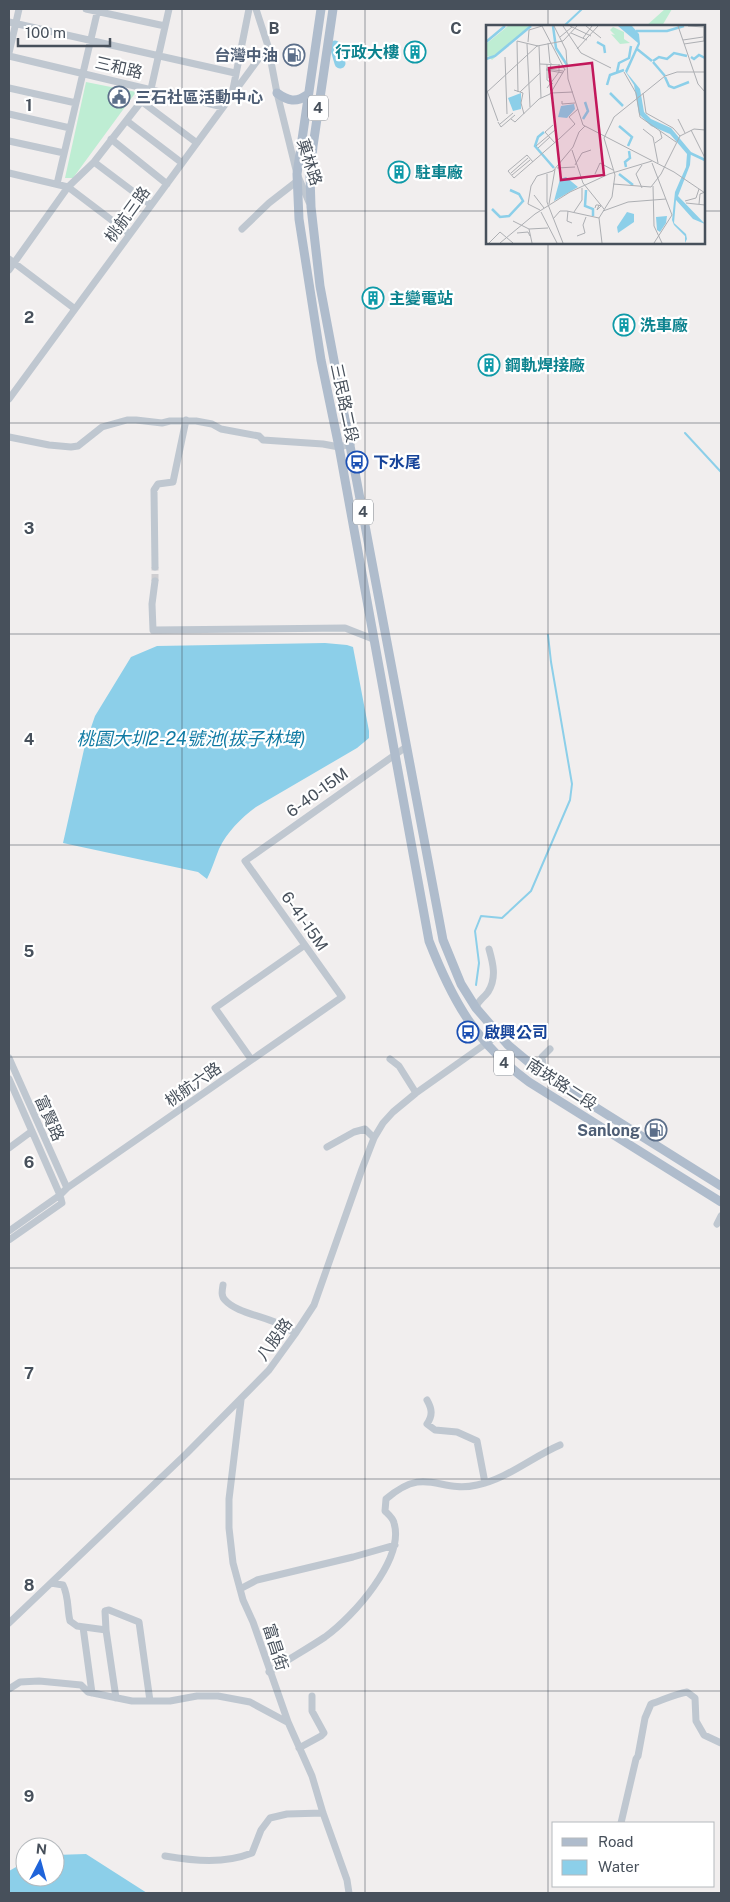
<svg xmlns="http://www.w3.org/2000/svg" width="730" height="1902" font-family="'Public Sans','Noto Sans TC',sans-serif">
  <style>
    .green { fill: #beedd3 }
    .water { fill: #8ccfe9 }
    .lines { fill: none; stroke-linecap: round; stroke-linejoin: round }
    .stream { stroke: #8ccfe9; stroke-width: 2 }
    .river { stroke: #8ccfe9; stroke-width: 11 }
    .minor-tunnel { stroke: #cfced1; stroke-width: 7; stroke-dasharray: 7 3.5; stroke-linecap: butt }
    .minor { stroke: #bfc7d0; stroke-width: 7 }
    .major { stroke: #afbccc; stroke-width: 9 }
    .grid { fill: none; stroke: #47505b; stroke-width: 1; stroke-opacity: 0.55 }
    .labels { text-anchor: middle; stroke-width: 4.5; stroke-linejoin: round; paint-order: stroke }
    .shield { fill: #fff; stroke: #7e848c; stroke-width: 1 }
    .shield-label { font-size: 15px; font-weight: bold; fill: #47505b }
    .culture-label { font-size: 16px; font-weight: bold; fill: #0d838f; stroke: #fff; text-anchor: start }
    .service-label { font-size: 16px; font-weight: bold; fill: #4e5e75; stroke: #fff; text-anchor: end }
    .street-label { font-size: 16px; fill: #47505b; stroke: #fff }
    .transit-label { font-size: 16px; font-weight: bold; fill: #164399; stroke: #fff; text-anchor: start }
    .water-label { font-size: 18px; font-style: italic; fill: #117ba4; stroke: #fff }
    .inset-river { fill: none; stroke: #8ccfe9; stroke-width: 2.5 }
    .inset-road { fill: none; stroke: #adafb3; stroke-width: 1 }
    .view { fill: #c2185b; fill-opacity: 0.15; stroke: #c2185b; stroke-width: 2.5 }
    .inset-edge { fill: none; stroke: #47505b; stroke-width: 2.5 }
    .grid-label { font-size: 16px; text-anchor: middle; font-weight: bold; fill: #47505b; stroke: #fff; stroke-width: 4.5; stroke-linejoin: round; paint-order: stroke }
  </style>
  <rect width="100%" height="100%" fill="#f1eeee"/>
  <!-- green -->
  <path class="green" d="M665 9H672L662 26H646Z
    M86 82 136 92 73 178H65Z"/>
  <!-- water -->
  <path class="water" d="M325 643 347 645 353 647 369 731V738L357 748 256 807C241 818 227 832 219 849 215 859 212 869 207 879L198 872 63 843 85 745 95 716 131 657 157 646Z
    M86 1854 147 1893H9V1871L25 1862V1877H55V1855Z"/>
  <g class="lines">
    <!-- stream -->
    <path class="stream" d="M564 26 582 9
      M685 433 721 472
      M476 985 479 963 475 931 481 916 502 918 531 891 570 800 572 784 551 662 548 635"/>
    <!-- river -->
    <path class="river" d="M335 46 340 63"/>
    <!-- minor-tunnel -->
    <path class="minor-tunnel" d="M155 581V567"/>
    <!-- minor -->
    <path class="minor" d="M86 9 165 26
      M256 9 268 46 277 93 297 174 309 202
      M9 22 235 73
      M9 53 19 9
      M9 56 223 107
      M9 88 76 103
      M232 94 249 9
      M141 101 197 143
      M9 114 70 128
      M127 121 182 163
      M111 139 167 184
      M9 141 64 153
      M94 162 151 205
      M9 173 68 187 130 234
      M57 184 98 9
      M242 229 269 203 296 182
      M9 259 75 309
      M9 270 68 187 94 162 151 89 169 9
      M9 399 268 46
      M9 437 49 445 71 447 78 446 102 427 127 420H136L162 423 170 421H196L212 424 221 429 259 436 263 440 323 444 339 447 351 444
      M155 567 154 490 158 484 173 482 186 420
      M155 581 152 604 153 630 345 628 373 639
      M476 1008C478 1000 483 999 488 992 497 978 493 963 489 949
      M9 1058 67 1188
      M251 1059 215 1008 305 945
      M390 1059 399 1066 416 1093
      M544 1075 542 1057 550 1049
      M9 1079 60 1195 62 1203 9 1240
      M327 1147 354 1132 365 1129 374 1138
      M9 1148 32 1131
      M717 1224 721 1216
      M9 1231 60 1195 67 1188 342 997 245 861 406 747
      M223 1285C222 1291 221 1296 225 1300 239 1316 276 1316 295 1334
      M241 1400 229 1499V1528L233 1563 243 1600 253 1622 288 1722 312 1776 323 1813 347 1880 349 1893
      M427 1400C432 1409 433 1415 427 1424L435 1430 457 1432 477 1441 485 1483
      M51 1583 63 1585C69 1597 67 1609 70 1621L77 1626 106 1630 105 1611 109 1610 139 1622 150 1701
      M240 1589 257 1580 353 1557 395 1545
      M9 1623 187 1453 269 1370 295 1334 314 1305 362 1169 374 1138 383 1123 393 1112 416 1093 498 1035
      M83 1627 92 1693
      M106 1630 116 1698
      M269 1672C287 1660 307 1649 325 1637 353 1617 405 1559 394 1523 393 1518 388 1514 385 1511L386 1499C427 1464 438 1494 477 1485 507 1479 532 1457 560 1445
      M9 1689 20 1682 39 1681 81 1685 88 1692 132 1701H170L197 1696H218L250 1702 287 1722
      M299 1748 321 1736 324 1733 312 1711V1696
      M621 1823 636 1759 638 1756 645 1718 651 1704C663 1700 675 1694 687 1692L695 1698 696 1721 704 1735 721 1743
      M165 1856C195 1861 224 1864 252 1853L261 1830 270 1818 287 1814 323 1813"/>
    <!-- major -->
    <path class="major" d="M321 9 297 174 299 219 321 360 339 447 429 941C453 1002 476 1043 529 1082L721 1202
      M333 9 313 146 310 175 311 207 320 286 443 940 461 984 476 1008 508 1045 544 1075 721 1186
      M277 93C288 101 296 103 307 95"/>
  </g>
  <!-- grid -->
  <path class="grid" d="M182 9V1893M365 9V1893M548 9V26M9 211H488M704 211H721M548 242V1893M9 423H721M9 634H721M9 845H721M9 1057H721M9 1268H721M9 1479H721M9 1691H721"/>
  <!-- icons -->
  <defs>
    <g id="building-ring" transform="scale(1.125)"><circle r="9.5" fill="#fff" stroke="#0f9aa8" stroke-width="1.5"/><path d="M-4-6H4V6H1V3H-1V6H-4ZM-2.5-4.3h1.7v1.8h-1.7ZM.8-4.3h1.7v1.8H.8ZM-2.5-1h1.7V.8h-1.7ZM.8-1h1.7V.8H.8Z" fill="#0f9aa8"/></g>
    <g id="fuel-ring" transform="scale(1.125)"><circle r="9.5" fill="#fff" stroke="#5c6f8a" stroke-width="1.5"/><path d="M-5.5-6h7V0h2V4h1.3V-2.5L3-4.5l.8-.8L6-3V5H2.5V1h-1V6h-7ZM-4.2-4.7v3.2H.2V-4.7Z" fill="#5c6f8a"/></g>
    <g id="civic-ring" transform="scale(1.125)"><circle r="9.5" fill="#fff" stroke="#5c6f8a" stroke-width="1.5"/><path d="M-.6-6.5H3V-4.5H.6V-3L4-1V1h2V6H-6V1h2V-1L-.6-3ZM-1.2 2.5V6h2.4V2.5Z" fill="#5c6f8a"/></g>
    <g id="bus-ring" transform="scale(1.125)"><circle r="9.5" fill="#fff" stroke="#1a4fb4" stroke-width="1.5"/><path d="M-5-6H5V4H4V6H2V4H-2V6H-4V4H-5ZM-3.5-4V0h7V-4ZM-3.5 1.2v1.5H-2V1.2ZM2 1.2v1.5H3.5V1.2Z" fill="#1a4fb4"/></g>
  </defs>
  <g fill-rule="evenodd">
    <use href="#building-ring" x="415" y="52"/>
    <use href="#fuel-ring" x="294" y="55"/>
    <use href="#civic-ring" x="119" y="97"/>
    <use href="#building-ring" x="399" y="172"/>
    <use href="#building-ring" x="373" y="298"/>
    <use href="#building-ring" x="624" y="325"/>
    <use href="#building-ring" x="489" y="365"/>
    <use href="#bus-ring" x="357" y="462"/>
    <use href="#bus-ring" x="468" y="1032"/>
    <use href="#fuel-ring" x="656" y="1130"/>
  </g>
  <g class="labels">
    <!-- shield labels -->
    <g class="shield">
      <rect x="308" y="95.5" width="20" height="25" rx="4"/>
      <rect x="353" y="499.5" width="20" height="25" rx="4"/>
      <rect x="494" y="1050.5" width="20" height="25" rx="4"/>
    </g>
    <g class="shield-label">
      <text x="318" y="113">4</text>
      <text x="363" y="517">4</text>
      <text x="504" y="1068">4</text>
    </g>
    <!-- culture labels -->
    <g class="culture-label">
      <text x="399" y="58" text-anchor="end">行政大樓</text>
      <text x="415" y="178">駐車廠</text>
      <text x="389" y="304">主變電站</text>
      <text x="640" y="331">洗車廠</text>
      <text x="505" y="371">鋼軌焊接廠</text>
    </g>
    <!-- service labels -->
    <g class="service-label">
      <text x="278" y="61">台灣中油</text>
      <text x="135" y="103" text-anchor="start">三石社區活動中心</text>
      <text x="640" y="1136">Sanlong</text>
    </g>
    <!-- street labels -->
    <g class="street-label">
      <text transform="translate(119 67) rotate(13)" y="6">三和路</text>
      <text transform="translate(310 162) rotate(72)" y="6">菓林路</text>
      <text transform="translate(127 214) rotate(-54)" y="6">桃航三路</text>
      <text transform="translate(345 403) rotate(78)" y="6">三民路二段</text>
      <text transform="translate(317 792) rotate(-36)" y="6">6-40-15M</text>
      <text transform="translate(305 921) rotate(55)" y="6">6-41-15M</text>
      <text transform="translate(193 1084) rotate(-35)" y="6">桃航六路</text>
      <text transform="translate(562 1084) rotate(33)" y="6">南崁路二段</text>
      <text transform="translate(50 1118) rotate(66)" y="6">富賢路</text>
      <text transform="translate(274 1339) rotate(-54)" y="6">八股路</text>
      <text transform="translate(276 1647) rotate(72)" y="6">富昌街</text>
    </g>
    <!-- transit labels -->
    <g class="transit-label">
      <text x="373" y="468">下水尾</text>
      <text x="484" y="1038">啟興公司</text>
    </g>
    <!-- water labels -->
    <g class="water-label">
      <text x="191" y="745">桃園大圳2-24號池(拔子林埤)</text>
    </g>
  </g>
  <!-- overview -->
  <g transform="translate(486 25)">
    <rect width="219" height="219" fill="#f1eeee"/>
    <path d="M22 1H45L6 35 2 31 0 33V19ZM127 2 138 7V14L144 18 134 19 125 9 129 10 124 5Z" fill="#beedd3"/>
    <path d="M132 1H146L153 9 154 19 141 48 154 64 158 87 165 94 185 103 205 127 204 140 192 171 219 199 207 194 190 175 188 198 200 209 201 214 199 218V211L188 200 186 195 189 167 200 142 201 129 184 109 165 101 153 89 148 60 139 46 152 18ZM35 68V84L27 86 22 73ZM88 79 89 84 81 93 72 92 75 81ZM80 152 92 162 68 176 74 154ZM141 187 148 189V197L132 208 131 202ZM181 191 180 198 174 207 171 205 170 192Z" fill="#8ccfe9"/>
    <path class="inset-river" d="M67 1 70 23 81 40M150 6H181L198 1M0 17 19 1M111 17 118 21 119 28M151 24 166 36M205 32 208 34 213 30 219 33M0 34 9 31 45 1M167 36 173 32 181 34 188 28 201 31M167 37 179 51M131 47 133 38 143 33 145 21M179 52 183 61 188 63 203 57M121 60 124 50 138 45M124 68 137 81M97 94 102 86 99 77M133 101 146 112 142 121M58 107 52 112 49 121 68 143M204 128 219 135M140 142 139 137 144 133 143 126M133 149 147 160M100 165 99 181 107 184V191M6 184 14 192 23 191 37 176 33 169 24 165"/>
    <path class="inset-road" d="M56 1 79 45M68 1 80 25 82 54 97 100 188 147 219 168M77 1 95 28 125 43M84 1 105 11M100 1 115 13M192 1 212 59 219 67M202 1 218 2M85 8 101 15M74 12 86 2M97 13 106 1M197 15 217 12M42 17 43 5 56 1M62 18 64 38M41 19 44 82M198 19 218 16V2M53 21 55 73M91 24 112 1M19 32 21 89M54 39 74 40M61 39V55L67 59M60 44 77 46M60 45 77 48M138 47 150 68 154 92 190 117M63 53 65 38M0 63 12 96M61 63 73 47V39M28 65 37 68 35 78 38 89M32 67 31 16 52 21M34 67 54 48M0 68 51 21 77 16 91 1M65 68 87 67M157 68 160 88 187 103 194 111M76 76V79L89 78M25 94 29 97 53 74 64 69 79 44M192 94 199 108M12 97 15 102 29 90M14 99 27 88M67 100 59 107 69 118M157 104 167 112 172 138M205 105 219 133M73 114 89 99 83 92 92 84M169 118 176 113 174 106M50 121 69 105M52 123 64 112M86 125 97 158 118 184M47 137 41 130 22 146 28 153 74 113M166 138 186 190 168 218M89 140 96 128 105 125M71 143 89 142M25 148 42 133M61 149V177L77 218M109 149 114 138 127 145M26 150 44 135M127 159 165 162 175 149 194 111 208 104 219 105M167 161 168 201 176 218M156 163 150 149 156 140M48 170 58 183M199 176 210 173 213 164M200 178 219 180M63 179 69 144M213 179 214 169 219 167M109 183 110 180H112L115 181 111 185 113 180M54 185 42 179 45 161 51 151 67 146 87 122 93 107 99 101M82 186 81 196 86 198M117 186 142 177 180 174M55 187 71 218M88 187 96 175V163M67 194 74 186H81L113 193M27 196 43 204 46 218M43 204 62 203M31 208 42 207 44 211M91 211 99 208 97 200 100 192M3 218 14 207 27 218M14 218 49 189 84 167 123 149 166 136M116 218 113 193 126 172 129 150 118 113 128 92 179 51 191 47H219"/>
    <path class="view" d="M106 38 118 150 75 155 63 43Z"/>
    <rect width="219" height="219" class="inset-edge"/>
  </g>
  <g class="grid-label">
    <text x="274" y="34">B</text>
    <text x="456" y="34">C</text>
    <text x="29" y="111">1</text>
    <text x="29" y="323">2</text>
    <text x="29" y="534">3</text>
    <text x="29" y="745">4</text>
    <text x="29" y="957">5</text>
    <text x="29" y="1168">6</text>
    <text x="29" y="1379">7</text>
    <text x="29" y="1591">8</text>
    <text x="29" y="1802">9</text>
  </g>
  <!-- border -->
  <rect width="730" height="1902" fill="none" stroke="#47505b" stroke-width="20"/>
  <!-- legend -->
  <rect x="552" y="1822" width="162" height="65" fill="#ffffff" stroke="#b5b9bd"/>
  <rect x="562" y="1838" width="25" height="8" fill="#afbccc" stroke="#b5b9bd"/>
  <text x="598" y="1847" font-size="15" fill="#47505b">Road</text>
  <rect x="562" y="1860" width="25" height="15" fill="#8ccfe9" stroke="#b5b9bd"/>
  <text x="598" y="1872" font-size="15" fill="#47505b">Water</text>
  <!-- north arrow -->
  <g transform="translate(40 1862) rotate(6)"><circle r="24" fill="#ffffff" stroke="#b5b9bd"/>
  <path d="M0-4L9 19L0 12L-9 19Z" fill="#1f64da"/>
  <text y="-8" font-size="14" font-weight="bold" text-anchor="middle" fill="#47505b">N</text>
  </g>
  <!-- scale -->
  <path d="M18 38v8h92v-8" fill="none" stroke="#47505b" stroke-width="2.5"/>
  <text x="25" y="38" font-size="15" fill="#47505b" stroke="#ffffff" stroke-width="4" paint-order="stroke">100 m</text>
</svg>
